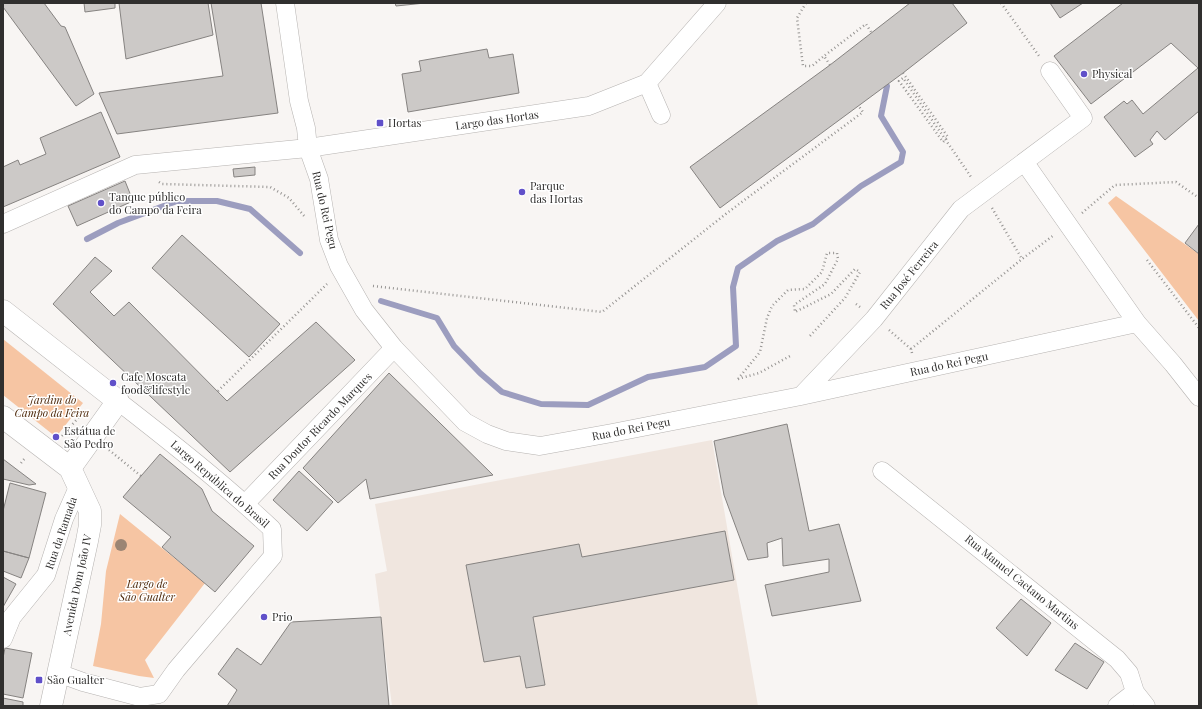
<svg xmlns="http://www.w3.org/2000/svg" width="1202" height="709" font-family="'Playfair Display',serif">
  <style>
    .built { fill: #f0e6df }
    .green { fill: #f6c5a3 }
    .lines { fill: none; stroke-linecap: round; stroke-linejoin: round }
    .stream { stroke: #9c9dbf; stroke-width: 6 }
    .building { fill: #ccc9c7; stroke: #868381 }
    .minor-casing { stroke: #b6b3b1; stroke-width: 19 }
    .tertiary-casing { stroke: #b6b3b1; stroke-width: 23 }
    .path { stroke: #969492; stroke-width: 2.5; stroke-dasharray: 1 3; stroke-linecap: butt }
    .minor { stroke: #fff; stroke-width: 18 }
    .tertiary { stroke: #fff; stroke-width: 22 }
    .tree { fill: #9b8574 }
    .poi-dot { fill: #6050c9; stroke: #fff; stroke-width: 1.5 }
    .labels { text-anchor: middle; stroke-width: 3; stroke-linejoin: round; paint-order: stroke }
    .poi-label { font-size: 11px; fill: #302f2e; stroke: #fff; text-anchor: start }
    .street-label { font-size: 11px; fill: #302f2e; stroke: #fff }
    .park-label { font-size: 11px; font-style: italic; fill: #4f2a0c; stroke: #fff }
  </style>
  <rect width="100%" height="100%" fill="#f8f5f3"/>
  <!-- built -->
  <path class="built" d="M712 440 758 706H392L375 574 387 571 375 504Z"/>
  <!-- green -->
  <path class="green" d="M1116 196 1199 254V321L1108 203Z
    M3 339 83 403 56 437 3 395Z
    M120 514 205 583 145 660 154 678 139 676 93 666 101 624 106 571Z"/>
  <g class="lines">
    <!-- stream -->
    <path class="stream" d="M87 239 118 223 177 201H217L250 209 300 253
      M381 301 437 318 454 346 480 373 502 392 541 404 588 405 648 377 705 367 736 346 733 287 738 268 777 241 813 224 861 186 901 162 903 152 881 116 887 86"/>
  </g>
  <!-- building -->
  <path class="building" d="M3 3H44L61 26 65 27 94 94 76 106 3 7Z
    M84 3H115V8L85 12Z
    M119 3H208L213 35 126 59Z
    M211 3H261L278 113 117 134 99 93 223 76Z
    M395 3H425L396 6Z
    M910 3H952L967 23 903 73 720 208 690 167 830 65Z
    M1050 3H1083L1060 18Z
    M1123 3H1198L1199 4V77L1198 78 1199 79V111L1165 140 1157 131 1150 140 1153 144 1135 157 1104 117 1124 101 1127 104 1132 100 1143 114 1198 68 1171 43 1091 104 1054 56Z
    M487 49 489 58 513 54 519 93 408 112 402 74 421 71 419 61Z
    M101 112 120 157 3 207V167L18 160 20 165 46 154 40 138Z
    M255 167V175L234 177 233 169Z
    M125 181 133 201 77 226 68 206Z
    M1199 224V254L1185 243Z
    M182 235 280 324 249 357 152 268Z
    M95 257 112 271 90 292 114 316 129 302 227 401 316 322 355 360 230 472 53 304Z
    M389 373 493 475 370 499 366 479 338 503 303 468Z
    M787 424 809 531 839 524 861 601 772 616 765 585 829 572V559L783 566 782 538 767 543 768 557 748 560 724 495 714 441Z
    M160 454 202 489 212 511 254 546 215 592 162 547 171 537 123 497Z
    M3 459 36 484 29 485 3 479Z
    M299 471 333 502 307 531 273 500Z
    M10 483 46 493 29 558 3 551V511Z
    M725 531 734 580 533 617 545 685 526 688 520 656 484 662 466 565 579 544 582 557Z
    M3 551 29 558 21 578 3 571Z
    M3 577 16 584 3 607Z
    M1021 599 1051 623 1027 656 996 628Z
    M381 617 389 706H227L237 690 218 674 237 648 261 665 291 622Z
    M1075 643 1104 662 1087 689 1055 670Z
    M5 648 32 653 23 698 3 694V658Z
    M3 698 23 702V706H3Z"/>
  <g class="lines">
    <!-- minor casing -->
    <g class="minor-casing">
      <path id="minor" d="M285 3 299 101 306 128 308 148 319 179 329 240 339 266 364 310 394 348 465 422 487 434 506 441 540 446 612 433 801 396 1137 323
        M647 83 661 115
        M1025 163 1137 323 1173 364 1199 397
        M3 224 135 165 308 148 589 106 647 83 717 3
        M801 396 874 319 961 209 1083 118 1050 71
        M882 471 1117 659 1129 673 1135 692 1146 706
        M245 504 394 348
        M3 639 12 617 46 575 64 519 79 485
        M58 673 83 682 140 697 159 694 176 670 273 556 272 529C223 483 171 442 118 401
        M1117 706 1135 692"/>
    </g>
    <!-- tertiary casing -->
    <g class="tertiary-casing">
      <path id="tertiary" d="M3 311 118 401 70 468
        M3 417 70 468 90 511V525L87 541 51 706"/>
    </g>
    <!-- path -->
    <path class="path" d="M806 3 797 18 803 66H812L824 56
      M1001 3 1039 56
      M830 65 824 56 866 24 871 32
      M903 73 948 137 943 142 899 81 903 78 965 168 971 177
      M159 182 162 184 270 187 289 198 305 217
      M992 208 1022 259
      M1082 213 1115 185 1176 182 1199 198
      M1147 260 1199 328
      M373 286 602 312 727 213 863 112 858 105
      M856 304 860 307
      M889 330 911 349
      M912 353 911 349 1022 259 1054 235
      M738 379 760 352 767 318 772 306 788 290 805 289 822 272 827 253H837L838 259 825 284 794 305 795 312 831 294 855 269 860 272 845 298 809 337
      M738 379 759 373 790 356
      M218 391 327 284
      M62 436 79 417
      M109 450 141 476
      M21 463 25 458"/>
    <!-- minor -->
    <use href="#minor" class="minor"/>
    <!-- tertiary -->
    <use href="#tertiary" class="tertiary"/>
  </g>
  <!-- trees -->
  <circle class="tree" cx="121" cy="545" r="6"/>
  <!-- markers -->
  <g class="poi-dot">
    <circle cx="1084" cy="74" r="4"/>
    <rect x="376" y="119" width="8" height="8" rx="2"/>
    <circle cx="522" cy="192" r="4"/>
    <circle cx="101" cy="203" r="4"/>
    <circle cx="113" cy="383" r="4"/>
    <circle cx="56" cy="437" r="4"/>
    <circle cx="264" cy="617" r="4"/>
    <rect x="35" y="676" width="8" height="8" rx="2"/>
  </g>
  <g class="labels">
    <!-- poi labels -->
    <g class="poi-label">
      <text x="1092" y="78">Physical</text>
      <text x="388" y="127">Hortas</text>
      <text x="530" y="190">Parque<tspan x="530" dy="13">das Hortas</tspan></text>
      <text x="109" y="201">Tanque público<tspan x="109" dy="13">do Campo da Feira</tspan></text>
      <text x="121" y="381">Cafe Moscata<tspan x="121" dy="13">food&amp;lifestyle</tspan></text>
      <text x="64" y="435">Estátua de<tspan x="64" dy="13">São Pedro</tspan></text>
      <text x="272" y="621">Prio</text>
      <text x="47" y="684">São Gualter</text>
    </g>
    <!-- street labels -->
    <g class="street-label">
      <text transform="translate(497 120) rotate(-8)" y="4">Largo das Hortas</text>
      <text transform="translate(325 210) rotate(77)" y="4">Rua do Rei Pegu</text>
      <text transform="translate(909 275) rotate(-51)" y="4">Rua José Ferreira</text>
      <text transform="translate(949 364) rotate(-12)" y="4">Rua do Rei Pegu</text>
      <text transform="translate(320 426) rotate(-46)" y="4">Rua Doutor Ricardo Marques</text>
      <text transform="translate(631 429) rotate(-11)" y="4">Rua do Rei Pegu</text>
      <text transform="translate(220 484) rotate(41)" y="4">Largo República do Brasil</text>
      <text transform="translate(61 533) rotate(-71)" y="4">Rua da Ramada</text>
      <text transform="translate(1022 582) rotate(39)" y="4">Rua Manuel Caetano Martins</text>
      <text transform="translate(77 585) rotate(-78)" y="4">Avenida Dom João IV</text>
    </g>
    <!-- park labels -->
    <g class="park-label">
      <text x="52" y="404">Jardim do<tspan x="52" dy="13">Campo da Feira</tspan></text>
      <text x="147" y="588">Largo de<tspan x="147" dy="13">São Gualter</tspan></text>
    </g>
  </g>
  <!-- border -->
  <rect width="1202" height="709" fill="none" stroke="#302f2e" stroke-width="8"/>
</svg>
